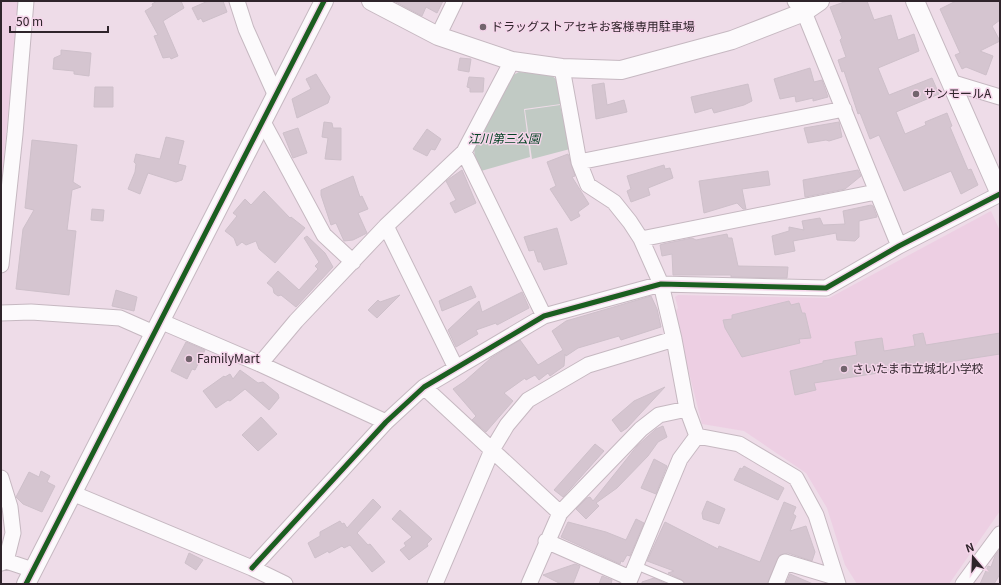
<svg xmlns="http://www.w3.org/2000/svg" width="1001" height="585" font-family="Georgia,'Noto Sans JP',serif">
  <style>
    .built { fill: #edcfe3 }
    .green { fill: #c1cac4 }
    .building { fill: #d5c5d0; stroke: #cec0ca }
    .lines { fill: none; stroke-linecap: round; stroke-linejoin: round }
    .service-casing { stroke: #c6b8c1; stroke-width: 9 }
    .minor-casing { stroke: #c6b8c1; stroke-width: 17 }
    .tertiary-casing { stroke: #c6b8c1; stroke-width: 20 }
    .service { stroke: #fcfafc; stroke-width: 7 }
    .minor { stroke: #fcfafc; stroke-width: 15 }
    .tertiary { stroke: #fcfafc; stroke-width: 18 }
    .cycleway-casing { stroke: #f5d5ea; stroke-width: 8 }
    .cycleway { stroke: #1b5e20; stroke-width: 5 }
    .poi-dot { fill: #72646d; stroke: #f5d5ea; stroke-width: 1.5 }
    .labels { text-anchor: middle; stroke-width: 3; stroke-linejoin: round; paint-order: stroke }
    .poi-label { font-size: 12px; fill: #2f242b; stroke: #f5d5ea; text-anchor: start }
    .park-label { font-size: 12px; font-style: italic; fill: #054425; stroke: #f5d5ea }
  </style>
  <rect width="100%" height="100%" fill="#eedce8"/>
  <!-- built -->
  <path class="built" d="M1 1H18L1 192Z
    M991 211 1000 231V511L949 584H857L845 565 827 508 806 473 744 431 702 424 674 314 678 308 675 297 678 295 829 298Z"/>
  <!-- green -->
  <path class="green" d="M519 72 551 75 557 80 561 104 524 109 530 157 481 171 475 159 474 148 511 76Z
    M560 105 570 149 532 159 525 110Z"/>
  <!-- building -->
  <path class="building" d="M157 1H181L184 8 163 21 178 56 171 59 170 57 163 58 154 36 158 35 145 11 153 6 152 4Z
    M208 1H223L227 12 203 22 201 18 198 20 192 8Z
    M394 1H443L437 13 426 7 422 16Z
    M847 1H867L874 20 891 15 898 40 914 34 919 51 878 68 889 95 932 78 939 94 896 112 905 134 926 125 925 122 947 113 952 126 950 127 968 170 971 169 978 185 961 194 951 171 904 191 879 135 870 139 860 113 858 114 844 71 842 72 838 60 846 57 840 40 842 38 830 7Z
    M956 1H1000V20L992 26 1000 41 980 51 993 56 986 75 966 67 962 69 955 55 960 53 940 9Z
    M61 50 91 53 89 76 74 74V71L53 69 54 58 61 55Z
    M460 58 471 59 469 72 458 70Z
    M810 68 814 82 822 80 828 97 813 101V98L796 102 795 96 780 99 774 79Z
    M316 74 330 97 328 103 297 118 292 99 311 89 306 79Z
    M469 77 484 78 483 92H470V88L467 87Z
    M604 83 607 105 624 100 627 112 596 119 592 85Z
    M748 84 752 101 744 105 714 113 712 108 695 113 691 97Z
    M95 87H113V107H94Z
    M324 122 332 123 333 128H341V160L325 159 328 138 322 137Z
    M839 122 842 137 829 141 826 140 808 143 804 128Z
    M298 128 307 153 293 158 283 133Z
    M427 129 441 139 435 150 431 149 427 156 413 149Z
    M166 137 184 141 178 164 186 166 182 180 176 182 148 173 140 194 128 189 135 172 136 164 134 162 136 154 160 159Z
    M32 140 77 145 73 182 81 187 72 190 67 230 76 231 69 295 16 289 23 229 34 210 25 208Z
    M568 154 575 176 572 177 589 204 578 212 580 216 571 221 550 189 556 186 547 162Z
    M664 165 665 169 670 168 673 178 648 188 650 195 631 202 627 191 631 189 627 176Z
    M462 170 476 203 455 213 450 203 456 200 446 181Z
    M858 170 861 176 845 189 805 197 803 180Z
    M768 171 770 185 742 189 746 209H743L737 203 704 213 699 181Z
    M353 176 360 197 362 196 368 209 358 213 367 233 353 240 344 241 336 223 331 225 321 195V190Z
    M264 191 290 218 291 217 305 228 275 263 259 249 256 241 246 245 242 242 237 246 234 238 225 231 237 216 233 213 245 199 251 205Z
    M871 205 873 206 877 217 859 221V237L855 241 837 240 836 233 793 241 795 251 775 255 772 236 789 231V227L804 230 802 221 820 218 823 225 845 224 843 211Z
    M92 209 104 210 103 221 91 220Z
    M557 228 567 264 544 270 541 262H538L534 250 529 251 524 237Z
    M727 234 728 238H732L738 266 788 267 787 278 731 277V275H673L672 254 662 256 660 245 663 244 692 238 696 240Z
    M307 236 325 253 333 267 296 307 281 295 278 296 274 293 273 288 267 283 278 271 299 290 318 269 315 266 319 262 304 238Z
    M471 286 476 297 442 311 439 301Z
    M116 290 137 297 134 311 112 306Z
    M522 292 529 308 497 325 496 323 476 330 478 334 456 347 448 330 479 301 482 312Z
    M400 295 377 318 368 310 378 300 380 302Z
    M651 296 657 309 661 327 621 340 619 336 578 348 566 356 565 354 564 366 550 376 548 373 539 380 535 375 526 380 525 378 504 393 513 401 486 432 472 420 476 416 453 389 465 381 491 358 520 340 538 365 563 350 552 331 566 321Z
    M789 301 791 305 799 303 802 313H805L811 338 799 339 800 343 742 357 725 328 723 320 732 319V315Z
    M923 333 926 345 1000 333V354L814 383 816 390 795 395 790 371 823 363V361L857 355 855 342 882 338 884 351 915 346 913 335Z
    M186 342 205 350 195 370 192 369 187 379 171 371Z
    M240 370 258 383 263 382 278 394 279 398 269 410 245 389 230 401 228 400 216 408 203 391 224 376 225 377 230 374 233 379Z
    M665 387 627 428 621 432 612 420 634 401Z
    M261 417 277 434 258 451 242 435Z
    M663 426 667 437 658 442 648 456 617 488 596 503 599 506 586 519 576 509 587 498 590 497 593 501 637 446 656 429Z
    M595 444 604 451 563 497 554 490Z
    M654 459 667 466 656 494 641 488Z
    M744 466 784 488 778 500 734 480 740 468 742 469Z
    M41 471 50 476 47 482 55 486 42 512 23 504 16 497 29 472 39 477Z
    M373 499 381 507 357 533 368 545 370 544 385 562 372 572 350 545 344 548 342 546 329 553 328 551 315 558 308 543 320 536V532L340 521 342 524 344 523 347 528Z
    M707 501 725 509 719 524 703 519 702 513Z
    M784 502 796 507 793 514 796 516 790 531 806 526 815 552 812 561 788 553 780 555 767 584H685L682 580 668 573 674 571 647 561 665 522 718 549 719 546 760 562Z
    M400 510 432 539 427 544 428 546 409 560 400 550 406 546 404 543 412 537 392 519Z
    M636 519 644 523 630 556 627 555 623 562 621 561 620 564 561 537 568 522 606 532 626 540Z
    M1000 549V574L994 584H980L988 566 991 567 995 556Z
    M189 553 203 560 196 570 185 563Z
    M575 564 580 566 573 584H561L543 575Z
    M790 574 813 584H786Z
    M602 576 612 580 611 584H599Z
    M654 578 667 584H642V582Z"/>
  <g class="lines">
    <!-- service casing -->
    <g class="service-casing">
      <path id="service" d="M635 565 680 584"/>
    </g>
    <!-- minor casing -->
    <g class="minor-casing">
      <path id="minor" d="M237 1 246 29 276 96
        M795 1 804 12 899 246
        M438 36 455 1
        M562 68 579 162 588 185 614 202 630 222 641 239 661 284 674 339 687 409 697 436
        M950 82 1000 97
        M263 122 324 235 353 262
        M464 152 544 316
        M579 162 844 109
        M386 226 456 368
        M641 239 876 192
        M1 265 15 134 26 1
        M1 313 31 312 120 318 154 333
        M160 321 260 364 386 422
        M260 364 296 321 386 226 464 152 512 61
        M424 387 560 513
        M697 436 739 444 796 478 816 515 838 584
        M1 478 10 507 13 533 6 561 1 563
        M72 493 252 568 285 584
        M546 541 630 578
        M6 561 33 570
        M252 568 386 422 424 387 544 316 661 284 826 288 899 246 1000 194
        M435 584 492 450 507 425 528 400 588 365 674 339
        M529 584 560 513 641 429 659 415 687 409
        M628 584 680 459 697 436
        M776 584 785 562 835 577
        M963 584 1000 534"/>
    </g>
    <!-- tertiary casing -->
    <g class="tertiary-casing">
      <path id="tertiary" d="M371 1 438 36 512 61 562 68 621 70 732 40 804 12 820 1
        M915 1 1000 194
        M26 584 324 1"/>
    </g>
    <!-- service -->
    <use href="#service" class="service"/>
    <!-- minor -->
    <use href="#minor" class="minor"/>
    <!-- tertiary -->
    <use href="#tertiary" class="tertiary"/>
    <!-- cycleway casing -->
    <g class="cycleway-casing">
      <path id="cycleway" d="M252 568 386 422 424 387 544 316 661 284 826 288 899 246 1000 194
        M26 584 324 1"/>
    </g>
    <!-- cycleway -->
    <use href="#cycleway" class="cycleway"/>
  </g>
  <!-- markers -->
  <g class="poi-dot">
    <circle cx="483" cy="27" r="4"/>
    <circle cx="916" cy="94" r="4"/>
    <circle cx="189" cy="359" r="4"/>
    <circle cx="844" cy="369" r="4"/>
  </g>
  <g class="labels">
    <!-- poi labels -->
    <g class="poi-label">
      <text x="491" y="31">ドラッグストアセキお客様専用駐車場</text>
      <text x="924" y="98">サンモールA</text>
      <text x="197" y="363">FamilyMart</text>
      <text x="852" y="373">さいたま市立城北小学校</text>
    </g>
    <!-- park labels -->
    <g class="park-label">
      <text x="504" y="143">江川第三公園</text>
    </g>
  </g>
  <!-- border -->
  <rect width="1001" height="585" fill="none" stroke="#2f242b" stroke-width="4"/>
  <!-- north arrow -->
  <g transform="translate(973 557) rotate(341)" stroke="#f5d5ea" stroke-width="3" paint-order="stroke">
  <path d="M0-3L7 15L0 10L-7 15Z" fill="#2f242b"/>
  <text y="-6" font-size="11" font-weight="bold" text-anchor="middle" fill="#2f242b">N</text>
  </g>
  <!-- scale -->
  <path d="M10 26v6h98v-6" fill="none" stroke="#2f242b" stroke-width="2"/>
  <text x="16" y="26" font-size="12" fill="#2f242b" stroke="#f5d5ea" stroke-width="3" paint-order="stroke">50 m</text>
</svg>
